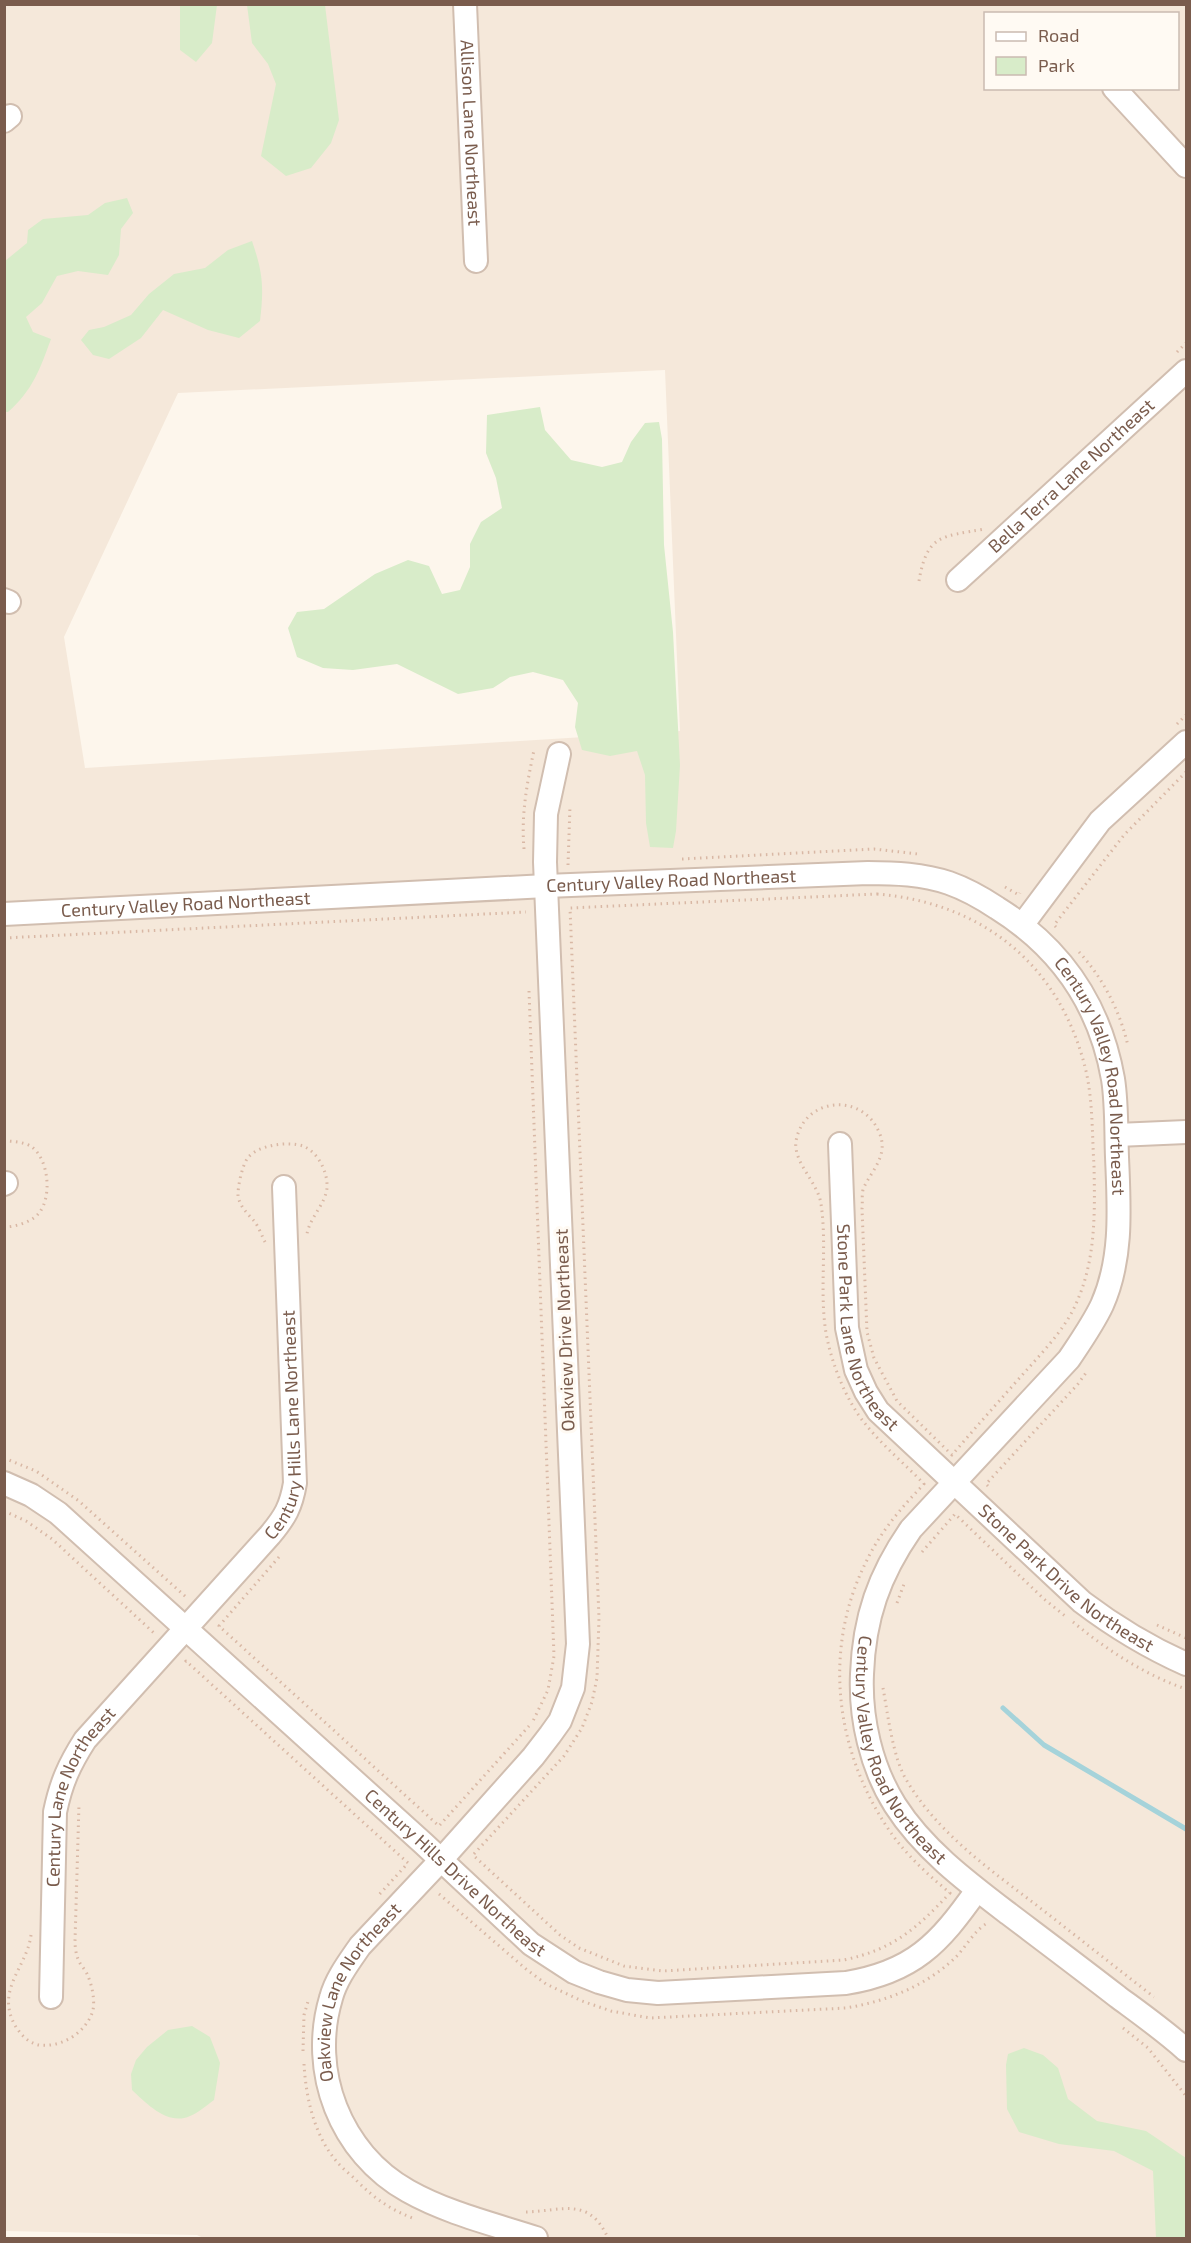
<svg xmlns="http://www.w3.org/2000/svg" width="1191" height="2243" font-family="'Exo 2',sans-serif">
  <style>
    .residential { fill: #f5e8da; fill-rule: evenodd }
    .green { fill: #d8ecc9 }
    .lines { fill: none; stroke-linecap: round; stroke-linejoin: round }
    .stream { stroke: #a5d3da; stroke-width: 5 }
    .minor-casing { stroke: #d1beb0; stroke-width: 26 }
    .path { stroke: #d9b8a5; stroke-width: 3; stroke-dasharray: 1.5 4.5; stroke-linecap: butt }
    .minor { stroke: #fff; stroke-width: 22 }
    .labels { text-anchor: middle; stroke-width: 6; stroke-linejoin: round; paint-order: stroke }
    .street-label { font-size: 18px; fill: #7a5c4d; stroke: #fffaf3 }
  </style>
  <rect width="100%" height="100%" fill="#fdf6ec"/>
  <!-- residential -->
  <path class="residential" d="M5 5H1186V2238H203L197 2235 5 2231ZM986 14H1178V88H986ZM665 370 680 731 85 768 64 637 178 393Z"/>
  <!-- green -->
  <path class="green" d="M180 5H217L212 43 196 62 180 50Z
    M247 5H325L339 120 331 143 311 168 286 176 261 156 276 84 268 64 252 43Z
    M127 198 133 213 121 229 119 255 108 275 78 271 57 276 42 303 26 317 33 332 51 339C40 369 33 390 8 412H5V261L27 243 28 230 43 219 88 215 105 203Z
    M252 241C263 273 264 287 260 321L239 338 208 330 163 310 141 338 109 359 93 355 81 340 89 330 104 327 131 315 149 294 174 274 205 268 228 250Z
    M540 407 545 430 571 460 602 467 622 462 631 442 645 423 659 422 662 439 664 545 673 632 680 765 676 831 673 848 650 847 646 823 645 775 637 751 610 756 582 750 575 727 578 703 563 680 533 672 510 677 493 688 458 694 397 664 353 670 323 668 297 657 288 628 297 612 324 609 375 574 408 560 429 566 442 594 460 590 470 567V544L481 522 502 508 496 478 486 453 487 415Z
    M192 2026 210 2037 220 2063 214 2100C207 2105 198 2113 190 2116 168 2126 147 2104 132 2090L131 2074 136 2060 147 2047 168 2030Z
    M1024 2048 1043 2055 1058 2068 1068 2099 1097 2121 1146 2131 1186 2158V2238H1156L1153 2171 1114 2151 1059 2144 1019 2132 1007 2109 1006 2065 1008 2054Z"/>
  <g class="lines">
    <!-- stream -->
    <path class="stream" d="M1003 1708 1044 1745 1186 1829"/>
    <!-- minor casing -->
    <g class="minor-casing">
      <g id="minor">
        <path id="s1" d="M465 4 476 261"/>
        <path d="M1114 88 1186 166"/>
        <path d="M4 121 10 116"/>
        <path id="s2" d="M958 580 1186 371"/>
        <path d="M4 600 9 602"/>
        <path id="s3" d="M4 914 546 886 868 873C895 873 922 874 949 883 966 889 982 898 997 908 1061 948 1100 1005 1113 1079 1117 1104 1116 1132 1117 1157 1119 1206 1123 1258 1102 1305 1093 1324 1081 1341 1069 1359L911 1529C879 1575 864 1618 862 1674 860 1718 871 1767 895 1805 923 1849 967 1882 1009 1914 1046 1942 1082 1969 1118 1997 1141 2014 1165 2031 1186 2050"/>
        <path d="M1023 924 1100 821 1186 742"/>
        <path d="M1117 1135 1186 1132"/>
        <path id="s4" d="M840 1144 847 1328 856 1370 866 1392 878 1411 1082 1602C1115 1627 1148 1647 1186 1664"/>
        <path d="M4 1184 6 1183"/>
        <path id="s5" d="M4 1483 31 1495 58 1513 424 1844 531 1944 574 1972 599 1982 627 1990 658 1993 846 1983C913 1972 939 1944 977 1890"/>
        <path id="s6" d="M51 1997 55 1812C61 1783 69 1765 85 1740L270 1535C285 1517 291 1507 295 1483L284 1187"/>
        <path id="s7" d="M536 2238C493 2224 447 2213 408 2191 340 2153 309 2071 331 1998 336 1979 349 1962 360 1946L441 1860 533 1757 550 1735 560 1721 573 1688 578 1644 545 862 546 814 559 754"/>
      </g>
    </g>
    <!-- path -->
    <path class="path" d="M1177 352 1186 343
      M919 581C927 533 943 537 984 529
      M1177 724 1186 715
      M524 849C521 814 527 784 534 750
      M682 859 874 849 918 854
      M568 865 570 806
      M1005 887 1019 895 1020 893
      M877 894C984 903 1061 966 1086 1071 1093 1102 1092 1135 1094 1166 1095 1216 1096 1266 1072 1312 1060 1334 1041 1354 1024 1373 1000 1400 976 1427 952 1455L897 1401 874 1358 867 1332 862 1209C863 1202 861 1193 864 1187 873 1169 889 1154 879 1132 862 1092 804 1097 796 1141 793 1163 818 1182 821 1204 827 1244 820 1286 825 1326 829 1358 846 1402 867 1426 884 1447 906 1465 924 1484 902 1507 881 1531 867 1560 823 1646 834 1747 887 1827 904 1853 926 1873 950 1893 916 1929 894 1949 844 1960L663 1971 624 1966 579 1948 560 1935 473 1855 564 1756 582 1728 592 1702 597 1678 599 1618 570 908Z
      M1056 927 1054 925 1124 835 1186 772
      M4 938 526 912
      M1079 952C1103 978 1120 1011 1128 1046
      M529 991 554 1656 548 1690 533 1721
      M4 1141C12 1141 25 1142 32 1147 49 1160 52 1197 39 1213 32 1222 15 1227 4 1227
      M265 1242C262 1236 259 1228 255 1222 248 1214 239 1206 238 1195 238 1185 242 1167 247 1159 256 1145 288 1141 303 1146 318 1152 328 1172 327 1188 325 1205 310 1217 307 1234
      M4 1458 36 1471 79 1501 187 1598
      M988 1486 986 1484 1078 1384 1088 1370
      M4 1511 26 1521 52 1539 154 1633
      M922 1552 955 1514 1044 1599 1065 1616
      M279 1557 219 1626 439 1826 529 1726
      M897 1603 904 1584
      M1073 1622C1107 1650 1145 1675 1186 1689
      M1157 1625 1186 1638
      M185 1662 186 1661 408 1863 377 1897
      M883 1688C888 1715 893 1759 907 1781 937 1832 989 1869 1035 1904 1075 1935 1114 1966 1154 1997
      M439 1894 526 1969 546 1984 582 2001 611 2011 650 2018 846 2008C887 2001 924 1987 955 1958 965 1948 975 1930 986 1924
      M31 1935C28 1961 5 1982 9 2008 11 2023 23 2042 39 2045 62 2048 87 2032 93 2010 95 2000 92 1984 87 1974 85 1969 80 1965 78 1959 76 1954 75 1947 75 1941L79 1804
      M1123 2028 1148 2048 1186 2096
      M303 2051 304 2015 309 1998
      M304 2064C306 2098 314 2135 337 2162 343 2169 351 2175 357 2181 375 2199 391 2210 415 2219
      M526 2212C562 2211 589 2196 608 2238"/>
    <!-- minor -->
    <use href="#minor" class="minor"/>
  </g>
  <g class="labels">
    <!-- street labels -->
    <g class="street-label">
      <text dy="6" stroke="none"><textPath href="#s1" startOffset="129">Allison Lane Northeast</textPath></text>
      <text dy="6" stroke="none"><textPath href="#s2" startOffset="154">Bella Terra Lane Northeast</textPath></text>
      <text dy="6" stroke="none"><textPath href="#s3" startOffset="668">Century Valley Road Northeast</textPath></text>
      <text dy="6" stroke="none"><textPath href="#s3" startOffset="182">Century Valley Road Northeast</textPath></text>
      <text dy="6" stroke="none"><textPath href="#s3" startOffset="1206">Century Valley Road Northeast</textPath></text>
      <text dy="6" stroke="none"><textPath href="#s4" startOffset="189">Stone Park Lane Northeast</textPath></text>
      <text transform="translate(565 1330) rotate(-92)" y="6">Oakview Drive Northeast</text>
      <text dy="6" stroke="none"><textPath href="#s6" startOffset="654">Century Hills Lane Northeast</textPath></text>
      <text dy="6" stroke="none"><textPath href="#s4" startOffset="526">Stone Park Drive Northeast</textPath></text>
      <text dy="6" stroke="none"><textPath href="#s3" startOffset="1980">Century Valley Road Northeast</textPath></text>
      <text dy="6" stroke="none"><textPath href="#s6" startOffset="207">Century Lane Northeast</textPath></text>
      <text dy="6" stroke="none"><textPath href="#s5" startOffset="598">Century Hills Drive Northeast</textPath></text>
      <text dy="6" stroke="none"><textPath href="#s7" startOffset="376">Oakview Lane Northeast</textPath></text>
    </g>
  </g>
  <!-- border -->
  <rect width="1191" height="2243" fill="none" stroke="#7a5c4d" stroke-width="12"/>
  <!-- legend -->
  <rect x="984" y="12" width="195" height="78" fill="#fffaf3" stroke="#cabbb1" stroke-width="1.5"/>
  <rect x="996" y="32" width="30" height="9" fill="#ffffff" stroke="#cabbb1" stroke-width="1.5"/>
  <text x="1038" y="42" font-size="18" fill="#7a5c4d">Road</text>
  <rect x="996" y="57" width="30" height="18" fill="#d8ecc9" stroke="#cabbb1" stroke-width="1.5"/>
  <text x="1038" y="72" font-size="18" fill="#7a5c4d">Park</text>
</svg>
